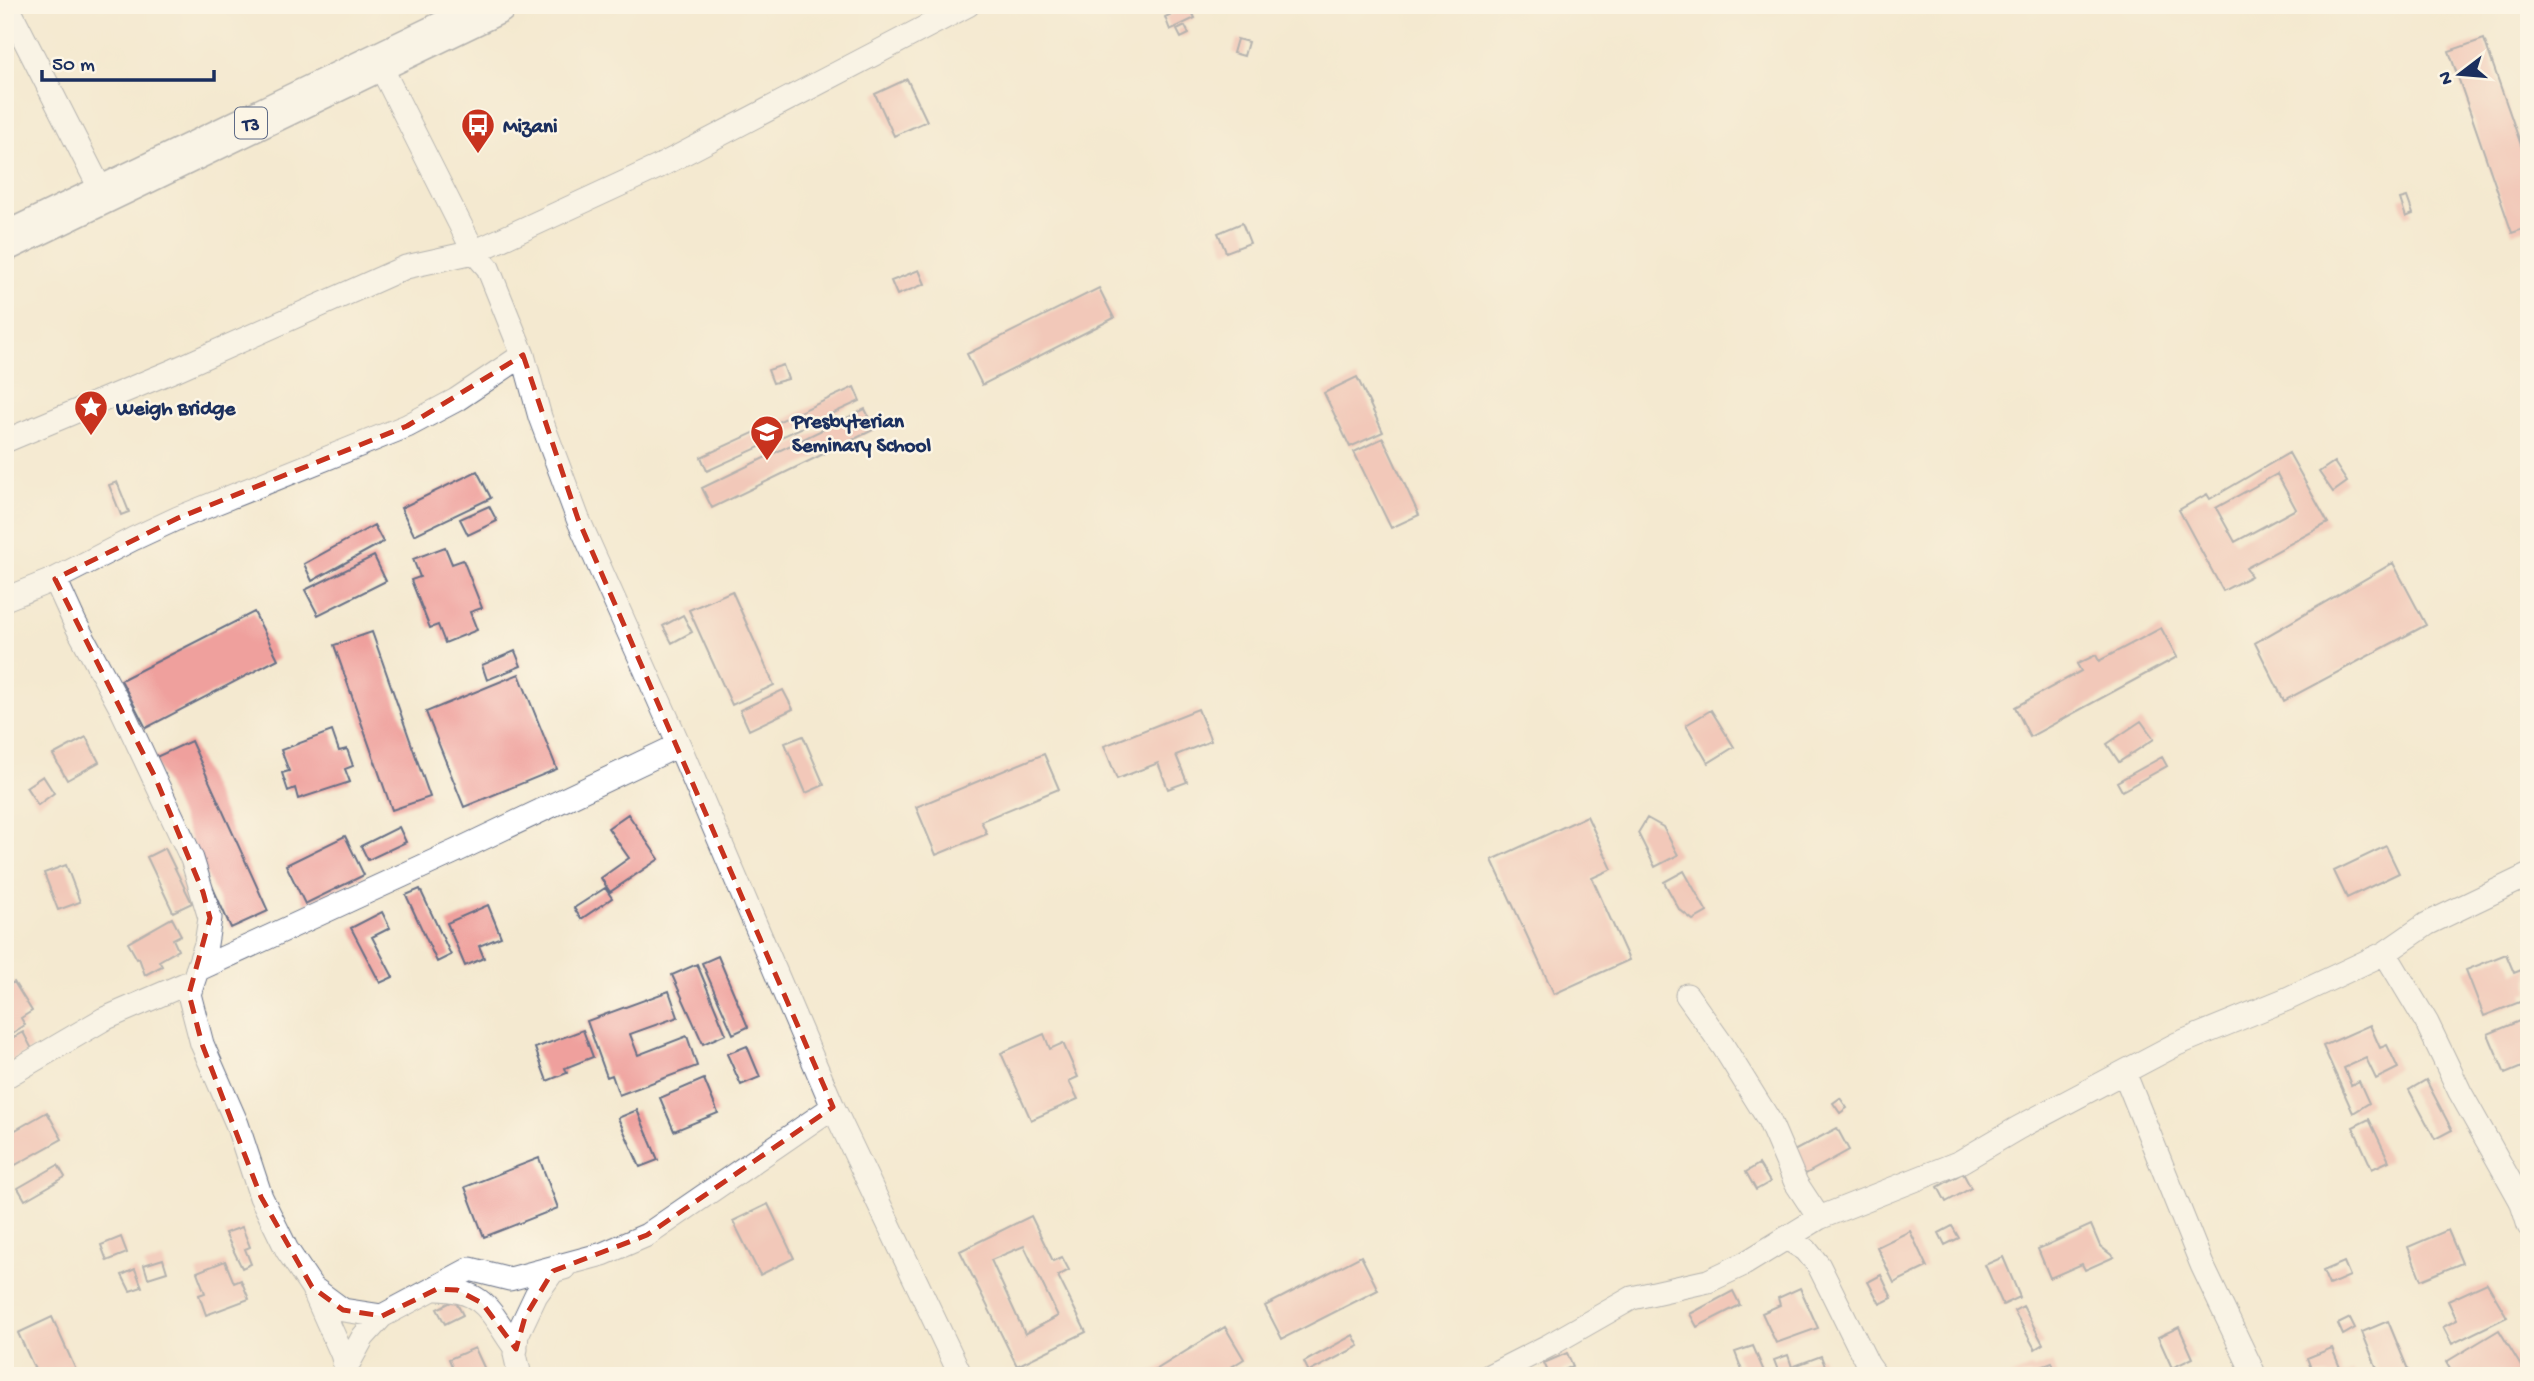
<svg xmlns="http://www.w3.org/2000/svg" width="2534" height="1381" font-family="'Gochi Hand',sans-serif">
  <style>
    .building { fill: #efa09d; fill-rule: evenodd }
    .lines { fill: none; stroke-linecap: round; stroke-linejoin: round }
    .street-casing { stroke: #677086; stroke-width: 25 }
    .highway-casing { stroke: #677086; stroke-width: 41 }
    .street { stroke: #fff; stroke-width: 23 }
    .highway { stroke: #fff; stroke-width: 38 }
    .marked { fill: none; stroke: #c8321e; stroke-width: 5; stroke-dasharray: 14 9; stroke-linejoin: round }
    .labels { text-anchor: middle; stroke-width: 5; stroke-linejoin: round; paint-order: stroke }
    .shield { fill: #fcf5e5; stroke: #5e6a86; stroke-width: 2 }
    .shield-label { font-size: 19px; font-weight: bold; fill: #1b2f5e }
    .poi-label { font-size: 21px; font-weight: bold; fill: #1b2f5e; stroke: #fcf5e5; text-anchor: start }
  </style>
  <rect width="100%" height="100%" fill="#fcf5e5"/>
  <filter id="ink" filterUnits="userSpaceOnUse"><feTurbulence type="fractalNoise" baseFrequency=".0143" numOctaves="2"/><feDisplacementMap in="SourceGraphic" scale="14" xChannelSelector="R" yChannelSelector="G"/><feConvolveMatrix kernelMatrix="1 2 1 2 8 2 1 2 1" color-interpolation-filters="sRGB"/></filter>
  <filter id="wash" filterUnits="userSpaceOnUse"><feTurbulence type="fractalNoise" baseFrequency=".00686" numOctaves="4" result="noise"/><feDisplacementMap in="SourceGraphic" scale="28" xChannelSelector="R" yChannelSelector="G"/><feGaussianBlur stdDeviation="1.57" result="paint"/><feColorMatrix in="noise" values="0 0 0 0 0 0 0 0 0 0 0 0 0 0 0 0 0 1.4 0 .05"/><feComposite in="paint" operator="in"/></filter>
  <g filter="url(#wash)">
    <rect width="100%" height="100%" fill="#f4e9d0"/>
    <g id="blocks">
      <!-- building -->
      <path class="building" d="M1189 6 1195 18 1170 30 1165 17Z
        M1185 26 1189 34 1181 38 1177 30Z
        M1237 39 1248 42 1244 56 1233 53Z
        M2484 39 2529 168V227L2512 233 2449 51Z
        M907 79 927 121 894 136 875 94Z
        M2407 197 2413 214 2406 217 2400 199Z
        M1242 223 1250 243 1226 252 1218 233Z
        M919 270 925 284 897 295 891 281Z
        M1099 288 1114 318 982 385 967 354Z
        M783 365 788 379 773 383 768 370Z
        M1357 377 1383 432 1350 447 1324 393Z
        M854 387 860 401 707 471 701 457Z
        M865 409 875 429 712 508 702 488Z
        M1383 438 1419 515 1391 528 1354 452Z
        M2289 453 2328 523 2246 568 2251 576 2223 591 2179 510 2207 494 2210 499ZM2277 474 2296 509 2235 542 2216 508Z
        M2334 462 2347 482 2333 492 2319 472Z
        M477 471 491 498 414 535 401 508Z
        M117 482 129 512 121 515 109 485Z
        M489 506 497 521 468 535 460 519Z
        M374 525 383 542 312 581 304 564Z
        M445 547 452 564 463 560 482 608 470 612 477 630 445 643 438 625 430 628 411 580 420 577 413 559Z
        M374 556 386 581 318 615 305 590Z
        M2393 563 2426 625 2284 701 2255 643Z
        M732 591 774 685 732 705 689 610Z
        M254 612 278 659 146 728 121 680Z
        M683 615 692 632 672 643 663 626Z
        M2161 628 2177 657 2030 737 2015 707 2081 671 2077 664 2096 655 2099 661Z
        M372 632 430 797 392 810 334 645Z
        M515 651 521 666 487 680 482 665Z
        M519 674 557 769 464 807 426 712Z
        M783 690 793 709 749 730 740 710Z
        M1198 709 1211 741 1176 755 1187 782 1168 789 1158 763 1117 779 1104 746Z
        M1711 710 1734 747 1708 763 1686 725Z
        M2141 721 2154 739 2119 762 2107 744Z
        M332 731 339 751 347 749 353 766 345 769 350 782 298 799 295 788 288 791 282 773 289 771 281 750Z
        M803 736 824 785 806 793 785 743Z
        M86 737 99 762 67 780 53 755Z
        M191 741 268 911 231 928 154 758Z
        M1044 754 1059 789 981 821 987 834 936 855 916 807Z
        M2162 757 2167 766 2122 791 2117 782Z
        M43 776 54 793 38 805 26 787Z
        M628 814 659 859 610 892 601 878 629 858 608 828Z
        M1587 816 1612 869 1592 878 1629 960 1554 994 1492 860Z
        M1647 818 1663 827 1678 855 1655 867 1638 833Z
        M399 827 406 842 368 860 361 846Z
        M345 836 364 875 305 904 286 865Z
        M2386 846 2399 873 2347 898 2334 871Z
        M165 848 192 903 173 912 147 857Z
        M66 865 80 902 58 910 44 873Z
        M1684 871 1707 912 1693 920 1679 909 1664 882Z
        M605 888 612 898 581 919 574 908Z
        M420 889 451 955 437 962 406 895Z
        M488 905 501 937 479 946 484 958 465 966 447 923Z
        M382 912 390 928 372 937 393 977 380 983 351 928Z
        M172 918 181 935 173 939 178 950 159 961 162 966 145 975 139 958 137 959 128 943Z
        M2506 954 2514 973 2529 967V992L2523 994 2525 1000 2484 1016 2466 970Z
        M718 956 748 1027 733 1034 702 963Z
        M697 964 726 1034 703 1044 672 975Z
        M14 982 32 1011 21 1018 25 1025 8 1036 5 1032V987Z
        M669 991 678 1017 630 1034 638 1055 687 1036 697 1066 619 1095 612 1075 607 1077 587 1021Z
        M2524 1019 2529 1031V1064L2505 1074 2488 1034Z
        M2370 1025 2380 1048 2387 1045 2398 1068 2376 1079 2366 1058 2344 1068 2351 1085 2359 1081 2369 1103 2353 1113 2323 1046Z
        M583 1030 593 1057 565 1068 567 1073 547 1081 535 1048Z
        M23 1032 32 1049 5 1064V1042Z
        M1044 1034 1050 1049 1063 1043 1078 1077 1069 1081 1078 1099 1031 1120 1001 1053Z
        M747 1046 760 1077 741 1085 727 1054Z
        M704 1079 718 1113 674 1131 660 1098Z
        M2426 1080 2452 1130 2435 1139 2409 1090Z
        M1840 1098 1847 1108 1840 1113 1833 1103Z
        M637 1110 658 1160 640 1167 618 1118Z
        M47 1112 62 1139 10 1168 5 1159V1136Z
        M2369 1119 2389 1161 2372 1169 2353 1127Z
        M1837 1128 1849 1150 1802 1176 1790 1153Z
        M539 1158 558 1208 484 1237 465 1187Z
        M1759 1164 1770 1182 1756 1190 1746 1172Z
        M58 1165 65 1177 25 1200 18 1188Z
        M1963 1173 1971 1188 1946 1202 1938 1187Z
        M768 1204 794 1258 760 1275 733 1221Z
        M1031 1216 1053 1261 1062 1257 1069 1270 1058 1276 1086 1332 1017 1366 960 1251ZM1024 1246 1058 1316 1025 1334 991 1260Z
        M2091 1225 2100 1246 2114 1257 2085 1270 2082 1264 2050 1278 2038 1249Z
        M1952 1226 1959 1238 1945 1245 1939 1233Z
        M242 1227 250 1247 245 1249 251 1264 242 1268 225 1233Z
        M2448 1230 2462 1263 2421 1280 2408 1247Z
        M1910 1231 1927 1267 1894 1283 1877 1247Z
        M121 1237 127 1253 107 1261 101 1245Z
        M1361 1256 1378 1290 1282 1339 1265 1306Z
        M2003 1257 2020 1297 2003 1305 1985 1265Z
        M163 1259 167 1272 148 1278 144 1265Z
        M225 1261 234 1283 241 1280 249 1299 206 1315 199 1295 205 1293 197 1272Z
        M2344 1262 2350 1276 2329 1285 2323 1271Z
        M135 1269 142 1287 130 1291 122 1275Z
        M1881 1275 1892 1298 1880 1304 1868 1282Z
        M2487 1283 2507 1317 2452 1344 2443 1327 2457 1320 2448 1301Z
        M1800 1288 1818 1328 1776 1343 1762 1313 1780 1305 1778 1298Z
        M1733 1291 1740 1305 1697 1327 1690 1314Z
        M455 1300 463 1315 445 1324 437 1309Z
        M2023 1306 2043 1344 2035 1349 2014 1311Z
        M52 1317 76 1370 65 1376H38L18 1333Z
        M2350 1318 2355 1328 2343 1335 2338 1324Z
        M2388 1321 2409 1372 2399 1376H2380L2362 1332Z
        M1225 1327 1244 1359 1217 1376H1146Z
        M2179 1327 2193 1358 2172 1368 2158 1337Z
        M2499 1330 2527 1376H2454L2446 1362Z
        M1353 1335 1359 1346 1309 1372 1304 1362Z
        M1753 1346 1766 1376H1735L1743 1373 1735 1352Z
        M475 1348 488 1376H456L449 1359Z
        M2332 1348 2343 1375 2353 1371 2355 1376H2314L2307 1358Z
        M1567 1353 1573 1366 1562 1371 1564 1376H1550L1544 1363Z
        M1788 1355 1792 1367 1821 1356 1826 1369 1809 1376H1778L1779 1373 1774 1360Z
        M2052 1362 2057 1376H2009L2032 1367 2033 1369Z"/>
    </g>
  </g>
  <g filter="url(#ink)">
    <use href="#blocks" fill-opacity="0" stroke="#677086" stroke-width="2"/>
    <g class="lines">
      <!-- street casing -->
      <g class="street-casing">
        <path id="street" d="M7 5 104 196
          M378 61 474 252 488 268 523 355 540 417 578 519 679 745 833 1107 961 1376
          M5 441 175 370 406 267 474 252 658 167 968 5
          M55 579 75 623 122 710 192 859 210 918 206 944 189 994 202 1044 237 1124 261 1197 287 1250 312 1287 342 1354 348 1376
          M5 599 55 579 133 539 178 518 407 426 456 400 523 355
          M2385 953 2427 1023 2460 1092 2521 1201 2529 1226
          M197 970 456 851 679 745
          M1687 995 1723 1046 1769 1120 1796 1183 1819 1218
          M2124 1072 2202 1265 2255 1376
          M5 1077 104 1019 192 981
          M1786 1238 1806 1250 1819 1266 1868 1365 1876 1376
          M437 1289C486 1290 490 1313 516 1349
          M316 1290 343 1310 382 1316
          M346 1368 363 1337 382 1316 470 1269 510 1279 603 1254 647 1235 833 1107
          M520 1376 515 1354 517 1335 536 1295 553 1271 564 1268
          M1489 1376 1548 1346 1632 1298 1708 1281 1744 1264 1819 1218 1960 1162 2018 1128 2177 1044 2287 999 2385 953 2427 924 2529 875"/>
      </g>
      <!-- highway casing -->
      <g class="highway-casing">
        <path id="highway" d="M5 242 497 5"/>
      </g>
      <!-- street -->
      <use href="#street" class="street"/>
      <!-- highway -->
      <use href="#highway" class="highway"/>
    </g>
  </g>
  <!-- marked area -->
  <path d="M0 0H2534V1381H0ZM523 355 578 519 833 1107 647 1235 553 1271 525 1317 516 1349 482 1303 457 1290 437 1289 382 1316 343 1310 312 1287 261 1197 202 1044 189 994 210 918 203 892 155 777 55 579 178 518 407 426Z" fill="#f4e9d0" fill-opacity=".55" fill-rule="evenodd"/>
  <path class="marked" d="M523 355 578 519 833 1107 647 1235 553 1271 525 1317 516 1349 482 1303 457 1290 437 1289 382 1316 343 1310 312 1287 261 1197 202 1044 189 994 210 918 203 892 155 777 55 579 178 518 407 426Z"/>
  <!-- icons -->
  <defs>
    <g id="bus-pin" transform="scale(1.75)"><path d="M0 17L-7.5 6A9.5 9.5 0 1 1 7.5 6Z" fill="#c8321e" stroke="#fcf5e5"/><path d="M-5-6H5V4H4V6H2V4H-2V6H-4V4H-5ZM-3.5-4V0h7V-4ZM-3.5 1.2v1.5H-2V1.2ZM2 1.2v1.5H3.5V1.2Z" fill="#fff"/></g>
    <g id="sight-pin" transform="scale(1.75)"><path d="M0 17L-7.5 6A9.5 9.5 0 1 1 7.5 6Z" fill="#c8321e" stroke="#fcf5e5"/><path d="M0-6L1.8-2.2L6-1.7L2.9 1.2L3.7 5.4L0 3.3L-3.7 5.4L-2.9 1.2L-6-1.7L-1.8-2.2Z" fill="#fff"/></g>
    <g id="school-pin" transform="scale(1.75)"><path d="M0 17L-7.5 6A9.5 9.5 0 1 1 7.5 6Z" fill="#c8321e" stroke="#fcf5e5"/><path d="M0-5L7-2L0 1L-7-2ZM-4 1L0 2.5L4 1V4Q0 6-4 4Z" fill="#fff"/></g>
  </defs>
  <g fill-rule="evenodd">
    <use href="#bus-pin" x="478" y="125"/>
    <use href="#sight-pin" x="91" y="407"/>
    <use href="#school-pin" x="767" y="432"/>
  </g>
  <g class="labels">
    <!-- shield labels -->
    <rect class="shield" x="235" y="107.5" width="32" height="31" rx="5"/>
    <g class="shield-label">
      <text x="251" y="130">T3</text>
    </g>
    <!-- poi labels -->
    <g class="poi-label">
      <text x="503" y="132">Mizani</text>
      <text x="116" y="414">Weigh Bridge</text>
      <text x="792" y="427">Presbyterian<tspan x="792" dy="24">Seminary School</tspan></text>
    </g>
  </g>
  <!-- margin -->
  <rect width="2534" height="1381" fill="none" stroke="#fcf5e5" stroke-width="28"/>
  <!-- north arrow -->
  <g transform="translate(2460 74) rotate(254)" stroke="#fcf5e5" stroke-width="5" paint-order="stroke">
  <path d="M0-5L12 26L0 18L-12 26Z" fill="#1b2f5e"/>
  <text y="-10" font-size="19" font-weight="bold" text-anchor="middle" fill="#1b2f5e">N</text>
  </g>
  <!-- scale -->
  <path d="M42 70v10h172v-10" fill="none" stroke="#1b2f5e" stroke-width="3.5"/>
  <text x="52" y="70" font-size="21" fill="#1b2f5e" stroke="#fcf5e5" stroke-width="5" paint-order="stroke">50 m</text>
</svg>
